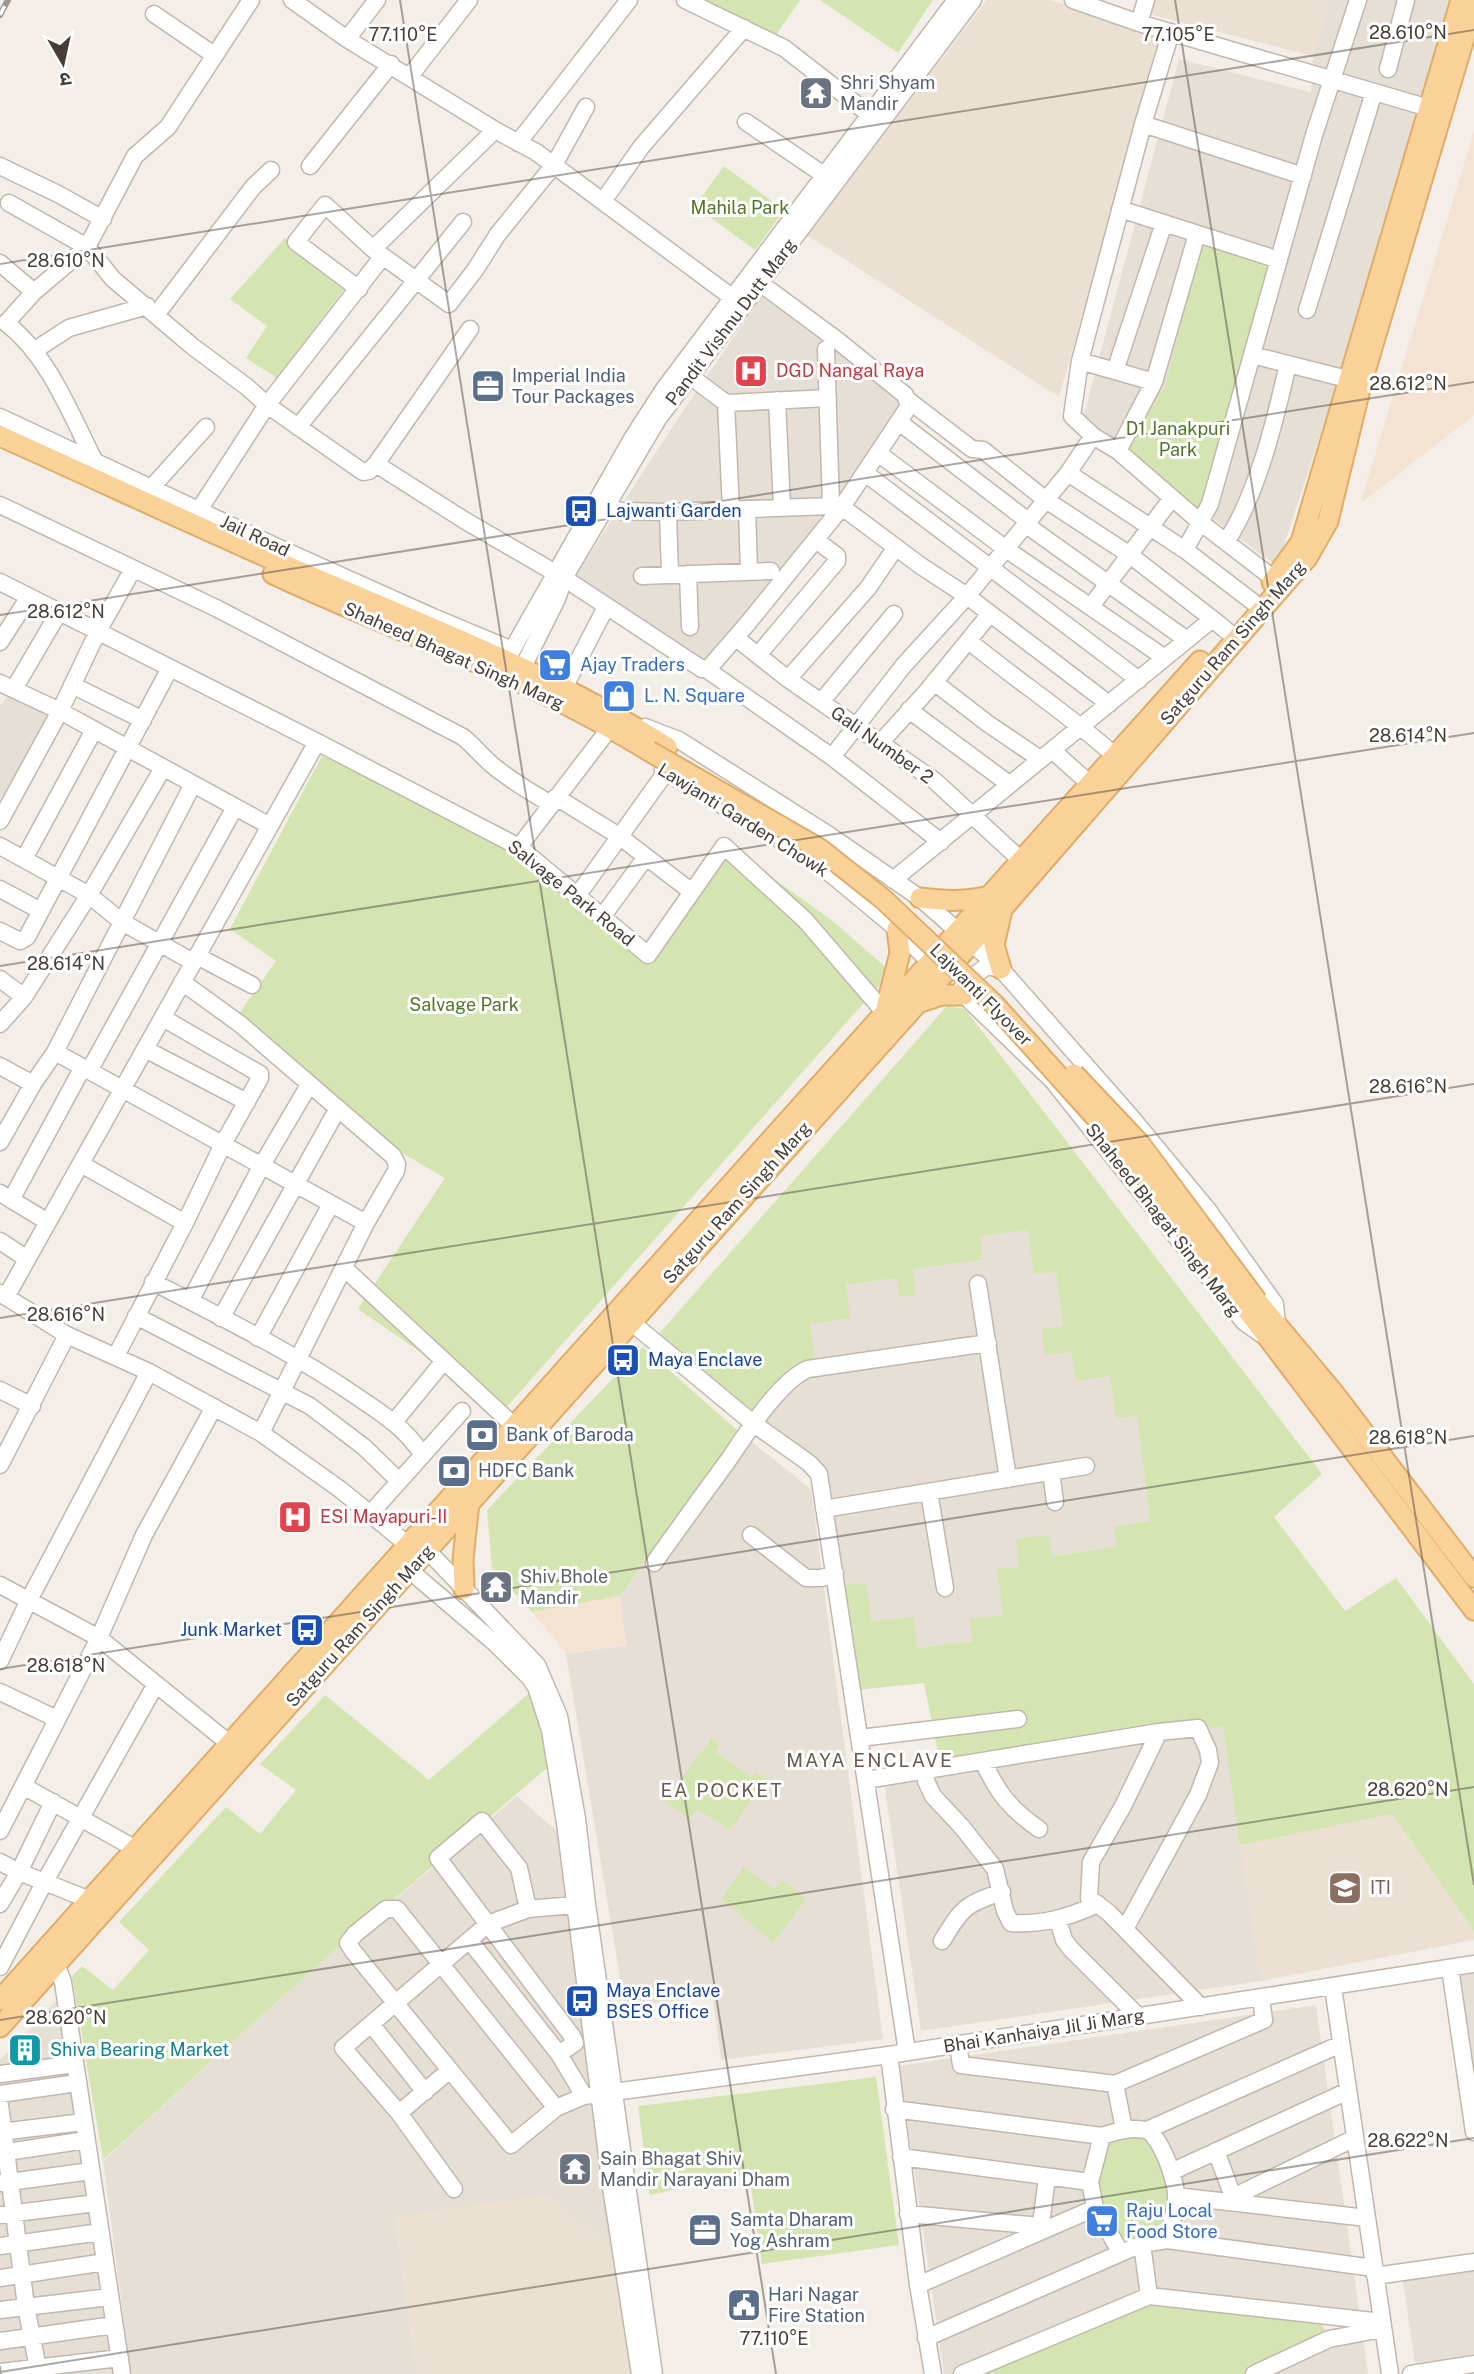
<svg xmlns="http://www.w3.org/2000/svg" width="1474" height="2374" font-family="'Public Sans','Noto Sans Devanagari',sans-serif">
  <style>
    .residential { fill: #e6dfd5 }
    .commercial { fill: #f4e2d3 }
    .education { fill: #ebe1d2 }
    .green { fill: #d5e5b2 }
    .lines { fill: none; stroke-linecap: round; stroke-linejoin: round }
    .minor-casing { stroke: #c1b7ad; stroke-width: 19 }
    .major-casing { stroke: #dead6a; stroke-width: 23 }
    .minor { stroke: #fff; stroke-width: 16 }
    .major { stroke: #fad299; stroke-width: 19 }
    .rail-casing { stroke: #969696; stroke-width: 6 }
    .rail { stroke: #fff; stroke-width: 3.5; stroke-dasharray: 10; stroke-linecap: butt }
    .major-bridge-casing { stroke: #dead6a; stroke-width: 23; stroke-linecap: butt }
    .major-bridge { stroke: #fad299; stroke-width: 19 }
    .ticks { fill: none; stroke: #463e36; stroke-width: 2; stroke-opacity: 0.45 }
    .labels { text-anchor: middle; stroke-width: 6; stroke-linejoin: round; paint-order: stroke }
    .worship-label { font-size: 18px; fill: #5b616d; stroke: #fff; text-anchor: start }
    .park-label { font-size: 18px; fill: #51752c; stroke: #fff }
    .street-label { font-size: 18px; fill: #463e36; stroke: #fff }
    .health-label { font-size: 18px; fill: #be3a42; stroke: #fff; text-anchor: start }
    .service-label { font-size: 18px; fill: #4e5e75; stroke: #fff; text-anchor: start }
    .transit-label { font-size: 18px; fill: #164399; stroke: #fff; text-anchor: start }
    .shop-label { font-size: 18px; fill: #366cbe; stroke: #fff; text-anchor: start }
    .education-label { font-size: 18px; fill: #785e54; stroke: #fff; text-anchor: start }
    .culture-label { font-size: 18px; fill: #0d838f; stroke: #fff; text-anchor: start }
    .neighbourhood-label { font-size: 19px; letter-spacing: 2px; fill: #685a4e; stroke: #fff }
    .ticks-label { font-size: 18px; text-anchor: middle; fill: #463e36; stroke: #fff; stroke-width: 6; stroke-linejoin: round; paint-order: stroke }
  </style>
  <rect width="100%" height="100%" fill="#f3eee7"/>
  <!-- residential -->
  <path class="residential" d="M1329 0H1453L1423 123 1277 566 1082 422 1179 59 1311 92 1313 56Z
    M769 286 846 345 917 395 807 549 705 661 574 578 685 408Z
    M10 693 49 716 4 800 0 797V706Z
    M1028 1229 1034 1274 1056 1271 1063 1327 1045 1355 1072 1351 1111 1376 1137 1415 1150 1521 1114 1526 1116 1547 1051 1556 1019 1566 998 1569 1003 1615 973 1641 917 1648 871 1622 844 1585 825 1480 756 1421 789 1369 810 1323 846 1285 898 1278 915 1295 912 1269 982 1260 979 1236Z
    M738 1431 811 1489 883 2039 721 2060 713 1996 625 2007 566 1654 626 1645 620 1596Z
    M1223 1726 1261 1981 921 2031 883 1776Z
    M517 1796 559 1833 594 2120 613 2247 395 2217 417 2374H131L103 2161 321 1962Z
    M1474 1971V2140L1447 1975Z
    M60 1997 115 2374H0V2060Z
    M1316 2005 1368 2374H1267L1360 2330 1341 2322 1150 2293 978 2374H944L899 2066Z
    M1474 2265V2354L1415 2363 1402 2275Z"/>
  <!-- commercial -->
  <path class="commercial" d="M1474 132V415L1360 504Z
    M620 1596 626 1645 566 1653 532 1612Z"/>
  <!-- education -->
  <path class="education" d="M987 0H1051L1162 38 1059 397 807 235Z
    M1152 0H1329L1313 56 1148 14Z
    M1392 1814 1474 1931V1940L1261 1981 1240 1845Z
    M546 2194 613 2247 632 2374H417L395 2217Z"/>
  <!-- green -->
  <path class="green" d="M705 0H800L774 38Z
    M820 0H933L898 53Z
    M724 166 784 210 755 250 695 206Z
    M285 238 347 285 277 378 246 358 267 326 230 299Z
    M1202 242 1272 263 1200 513 1122 452 1151 397 1164 390Z
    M322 756 518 850 651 950 729 846 834 922 891 972 504 1410 358 1309 445 1178 378 1139 233 1022 276 961 230 929Z
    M947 1006 965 1009 1322 1474 1274 1517 1345 1611 1396 1578 1474 1684V1931L1392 1814 1240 1845 1223 1726 941 1767 924 1683 857 1690 844 1585 866 1583 871 1622 913 1617 917 1648 973 1641 970 1619 1003 1615 997 1569 1019 1566 1016 1539 1048 1535 1052 1556 1116 1547 1114 1526 1150 1521 1137 1416 1116 1418 1110 1376 1076 1381 1072 1352 1045 1355 1042 1329 1063 1326 1056 1272 1034 1274 1028 1230 980 1236 982 1260 913 1269 915 1295 900 1297 897 1278 846 1285 850 1318 810 1324 815 1363 789 1369 756 1421 657 1336Z
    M643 1347 738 1431 620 1596 532 1612 492 1569 487 1510Z
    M534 1689 547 1711 548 1767 321 1962 103 2160 72 1976 82 1966 113 1990 149 1950 119 1922 226 1807 260 1834 296 1790 260 1764 325 1695 429 1780Z
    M712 1738 719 1744 715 1752 751 1777 756 1772 767 1779 730 1830 697 1809 689 1819 665 1801Z
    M744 1867 774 1889 783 1881 806 1899 773 1943 722 1899Z
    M876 2077 899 2245 762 2264 749 2173 650 2195 638 2106Z
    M1144 2133 1166 2176 1167 2201 1161 2233H1137L1118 2240 1100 2207 1095 2183 1105 2140Z
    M1149 2299 1323 2325 1325 2334 1244 2374H984Z"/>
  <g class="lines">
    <!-- minor casing -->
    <g class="minor-casing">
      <path id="minor" d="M292 0 347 39 495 130 536 152 741 304
        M685 0 784 48 869 114
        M1073 0 1139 23 1439 111
        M154 14 214 55
        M1139 23 1146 0
        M1171 32 1143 124 1080 361 1072 416 1093 436 1118 451 1200 522 1274 579
        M347 39 377 0
        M1388 69 1406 0
        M410 76 469 0
        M746 122 824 175
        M1143 124 1303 176
        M495 130 373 249 449 304 475 270 498 234 554 165 586 107
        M518 143 629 0
        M0 166 58 194 103 219
        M310 166 391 64
        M603 201 642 146 744 28
        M9 203 87 247 113 279 192 346 247 387 267 405 363 472 369 471 376 464 470 329
        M1120 209 1279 260
        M0 263 34 292
        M760 283 837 340 905 395 909 406 842 507 921 566 967 596 1109 704
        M359 289 296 242 325 205 373 249
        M1307 310 1374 92
        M156 315 253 187 271 170
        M35 350 69 328 147 306
        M1252 355 1347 379
        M1080 361 1154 382
        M1115 371 1164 223
        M690 376 726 403 828 398
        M777 400 782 507
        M908 400 972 449 983 450 1046 500 1130 555 1215 621
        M726 403 731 509
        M0 417 277 547 433 617 512 650
        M899 422 1028 521
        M298 427 463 222
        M1118 451 1154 382 1197 234
        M878 453 1006 549 1165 658
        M94 460C70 413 49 356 6 323L34 292 87 247 135 156 168 127 251 0
        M376 464 464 520 564 578 702 669 709 668 748 623 842 507
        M865 473 1139 680
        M1068 473 1185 550 1253 602
        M152 487 206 427
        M0 505 218 609 463 737C473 745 481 755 491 764 510 780 530 792 551 804
        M606 507 621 511 668 512 831 506 826 349
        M747 509 749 572
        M199 510 267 405 383 256
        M668 512 670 575
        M1025 524 1187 640
        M1226 542C1258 493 1275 421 1288 364
        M1185 550 1210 504 1314 135 1358 0
        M688 574 690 627
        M642 576 771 571
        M0 582 317 742 519 847 648 955 724 846 805 920 885 1013
        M1092 605 1172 498
        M736 638 788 679 935 781 1022 861
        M969 641C1017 681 1069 714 1115 756
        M0 642 29 597
        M758 655 837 561V556L816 540
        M507 659 633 437 664 389 956 0
        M523 667 557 599 564 578 658 419 973 0
        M706 669 832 757 941 842
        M788 679 868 588 896 547
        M934 682 987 723 1040 759
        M0 683 60 711 270 826
        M72 685 143 720
        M564 688 606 607
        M14 689 59 612
        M821 702 894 614
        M909 710 1009 784
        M645 727 679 740 829 835 920 898 1001 969 1132 1118 1208 1210 1275 1304 1277 1325
        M881 742 928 690 989 615
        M1052 750 1090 784
        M832 757 904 665 967 596 1068 473 1093 436
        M663 770 814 860 897 929 938 970
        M556 797 619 836 692 892
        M0 821 60 711 98 631 133 569
        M0 846 89 895 122 922 193 962
        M519 847 603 737 607 727
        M24 859 94 730
        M893 880 1210 621H1215L1227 631
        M0 889 41 911
        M577 896 666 772
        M602 917 646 857
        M0 931 20 941 27 937 170 668
        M197 956 252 985
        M1001 969 987 966 963 984 964 995 1053 1081 1244 1322 1261 1334
        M0 979 24 997
        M182 982 240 1024 393 1156 397 1164 396 1171 366 1223
        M0 1024 24 997 89 895 163 768
        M145 1049 247 1102
        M55 1052 366 1223 261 1433
        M0 1066 33 1084 55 1052 193 784
        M89 1071 235 807
        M0 1142 33 1084
        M81 1164 185 1223
        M0 1193 48 1222
        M11 1200 83 1067
        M0 1241 27 1259
        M344 1268 513 1425
        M153 1282C223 1318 294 1353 359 1398 383 1414 406 1429 422 1454
        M978 1284 1008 1479
        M0 1293 67 1335 149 1372 261 1433 341 1490 408 1545
        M6 1297 317 742
        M190 1301 262 1165 309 1085
        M136 1316 310 1406 364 1447 399 1481
        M221 1318 337 1110
        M631 1322 754 1424 809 1463 819 1474 907 2052
        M258 1338 331 1204
        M116 1356 185 1223 223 1144 260 1078V1074L163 1018
        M0 1390 32 1406
        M394 1422 444 1361
        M0 1465 67 1335
        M1051 1472 1055 1502
        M929 1492 945 1588
        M824 1509 1086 1466
        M370 1514 462 1411
        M751 1535 806 1578H822L835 1573
        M418 1545 427 1550 537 1665 559 1716 577 1819 587 1904 654 2374
        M401 1563 496 1644 530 1678 536 1687 550 1730 565 1823 611 2187 640 2374
        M654 1563C678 1529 702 1496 727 1462 745 1436 779 1381 808 1369L988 1343
        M0 1585 99 1638 230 1744
        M0 1661 29 1600 149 1372
        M0 1692 57 1719
        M860 1738 1018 1719
        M983 1761C997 1792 1010 1809 1039 1829
        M926 1770V1781L933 1796 962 1827 995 1869 1005 1911 1011 1923C1043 1925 1069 1917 1098 1904
        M866 1780 1159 1732 1123 1806 1091 1862 1089 1898 1109 1913 1201 2007
        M23 1786 136 1849
        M53 1802 19 1872 90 1900
        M0 1831 99 1638 144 1535 214 1407
        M0 1862 19 1872 0 1904
        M528 1909 519 1868 482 1821 438 1858 572 2036 575 2043 559 2054
        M1058 1920 1064 1940 1071 1949 1139 2017
        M1125 1929 1198 1795 1210 1763 1208 1750 1198 1728 1159 1732
        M470 1941 559 2054 584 2096
        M942 1941C962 1908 965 1904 1002 1892
        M56 1964 63 1982 122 2374
        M0 1967 44 1883 156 1684
        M1450 1968 1474 2132
        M1333 1987 1390 2374
        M371 2024 425 2092
        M958 2044 961 2065 1115 2084 1264 2020 1261 1998
        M889 2055 918 2285 933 2374
        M0 2074 74 2064
        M1115 2084 1124 2129
        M0 2094 77 2083
        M0 2105 26 2306 39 2374
        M556 2108 397 1909H386L355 1934 348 1943 353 1951 511 2145 556 2108 584 2096 889 2055 1474 1964
        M894 2109 1102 2136C1115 2132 1130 2127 1145 2130 1160 2133 1177 2182 1176 2197 1176 2211 1170 2226 1167 2240L1142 2244 1121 2253 1095 2208 1090 2182 1102 2136
        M399 2113 450 2070
        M1147 2130 1341 2044
        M0 2132 83 2122
        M1216 2151 1235 2202
        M0 2153 86 2140
        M901 2157 1090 2182
        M1171 2172 1348 2091
        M2 2183 91 2171
        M454 2189 399 2113 343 2048 488 1924 528 1909 574 1905
        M1176 2196 1367 2218
        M1233 2197 1355 2138
        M908 2214 1041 2226
        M0 2215 96 2203
        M1040 2232 1047 2177
        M1167 2240 1374 2268
        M1142 2244 1149 2296
        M0 2246 100 2232
        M1375 2276 1474 2262
        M0 2278 105 2262
        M918 2285 1095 2208
        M0 2310 110 2297
        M926 2338 1121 2253
        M0 2341 114 2325
        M0 2372 120 2358
        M962 2374 1149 2296 1382 2322
        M1254 2374 1329 2339 1382 2329
        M1411 2374 1474 2364"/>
    </g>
    <!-- major casing -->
    <g class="major-casing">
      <path id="major" d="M0 436C98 480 196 526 294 569 421 624 550 672 667 747
        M273 574C398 632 532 678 649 751
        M1272 582 1301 542 1461 0
        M920 898C945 901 965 902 990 896
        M1001 969 994 945 1002 910
        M914 1004 942 995H964
        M886 1008 900 953 897 929
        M1257 1301 1333 1392 1474 1577
        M1244 1306 1474 1610
        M464 1589 463 1559 469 1503
        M0 2000 1200 661
        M0 2027 1002 909 1307 558 1328 521 1361 385 1474 5"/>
    </g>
    <!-- minor -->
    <use href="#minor" class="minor"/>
    <!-- major -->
    <use href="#major" class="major"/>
    <!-- rail casing -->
    <g class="rail-casing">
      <path id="rail" d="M0 15 8 0"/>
    </g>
    <!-- rail -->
    <use href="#rail" class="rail"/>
    <!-- major-bridge casing -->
    <g class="major-bridge-casing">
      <path id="major-bridge" d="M649 751 820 849 883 899 994 1004 1125 1150 1244 1306
        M1074 1074 1140 1144 1257 1301"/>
    </g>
    <!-- major-bridge -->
    <use href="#major-bridge" class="major-bridge"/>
  </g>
  <!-- ticks -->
  <path class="ticks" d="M400 0 776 2374M1175 0 1474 1885M0 264 1474 30M0 615 1474 382M0 966 1474 733M0 1318 1474 1084M0 1669 1474 1436M0 2020 1474 1787M0 2366 1 2374M0 2372 1474 2138"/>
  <!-- icons -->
  <defs>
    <g id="temple-square" transform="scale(1.75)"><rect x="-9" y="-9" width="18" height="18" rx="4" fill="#6b7280" stroke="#fff"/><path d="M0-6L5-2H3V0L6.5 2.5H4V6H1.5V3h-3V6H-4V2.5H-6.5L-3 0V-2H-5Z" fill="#fff"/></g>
    <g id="hospital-square" transform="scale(1.75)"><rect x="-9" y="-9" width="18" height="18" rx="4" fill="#e0444e" stroke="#fff"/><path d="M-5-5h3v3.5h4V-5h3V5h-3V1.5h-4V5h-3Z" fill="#fff"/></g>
    <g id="office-square" transform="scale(1.75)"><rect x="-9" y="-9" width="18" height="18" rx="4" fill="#5c6f8a" stroke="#fff"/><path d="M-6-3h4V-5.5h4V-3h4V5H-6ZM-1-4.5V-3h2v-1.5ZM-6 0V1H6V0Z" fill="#fff"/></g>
    <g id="bus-square" transform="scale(1.75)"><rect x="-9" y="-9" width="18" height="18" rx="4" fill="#1a4fb4" stroke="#fff"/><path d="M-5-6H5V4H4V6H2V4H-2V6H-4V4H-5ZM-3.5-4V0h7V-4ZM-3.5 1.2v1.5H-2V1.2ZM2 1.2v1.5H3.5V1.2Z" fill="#fff"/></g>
    <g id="supermarket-square" transform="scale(1.75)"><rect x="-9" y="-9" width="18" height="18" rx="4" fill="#3f7fe0" stroke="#fff"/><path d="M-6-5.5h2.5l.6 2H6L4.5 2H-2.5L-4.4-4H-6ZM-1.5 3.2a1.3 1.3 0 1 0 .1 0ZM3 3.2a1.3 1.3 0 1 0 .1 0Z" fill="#fff"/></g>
    <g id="shop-square" transform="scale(1.75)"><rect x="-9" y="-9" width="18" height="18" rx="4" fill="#3f7fe0" stroke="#fff"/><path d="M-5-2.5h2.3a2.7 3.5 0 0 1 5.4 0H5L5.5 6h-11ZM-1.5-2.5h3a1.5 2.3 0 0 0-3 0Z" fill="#fff"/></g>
    <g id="bank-square" transform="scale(1.75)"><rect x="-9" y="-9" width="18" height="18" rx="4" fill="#5c6f8a" stroke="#fff"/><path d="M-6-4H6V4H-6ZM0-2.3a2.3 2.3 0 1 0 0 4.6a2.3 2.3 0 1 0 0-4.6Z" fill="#fff"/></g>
    <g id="university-square" transform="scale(1.75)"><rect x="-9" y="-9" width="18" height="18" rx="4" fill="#8d6e63" stroke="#fff"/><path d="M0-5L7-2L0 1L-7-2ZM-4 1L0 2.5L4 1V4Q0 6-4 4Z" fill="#fff"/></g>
    <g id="building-square" transform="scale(1.75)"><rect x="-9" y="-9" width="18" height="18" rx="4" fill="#0f9aa8" stroke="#fff"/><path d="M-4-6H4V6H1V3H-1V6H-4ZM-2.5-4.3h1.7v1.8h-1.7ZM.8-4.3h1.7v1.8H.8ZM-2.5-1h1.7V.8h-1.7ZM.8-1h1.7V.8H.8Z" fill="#fff"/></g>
    <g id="civic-square" transform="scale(1.75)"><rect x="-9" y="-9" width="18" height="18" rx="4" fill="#5c6f8a" stroke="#fff"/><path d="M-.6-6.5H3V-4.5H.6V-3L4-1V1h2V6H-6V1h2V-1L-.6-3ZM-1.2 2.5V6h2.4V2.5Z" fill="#fff"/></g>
  </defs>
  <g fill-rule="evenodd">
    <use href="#temple-square" x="816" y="93"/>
    <use href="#hospital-square" x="751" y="371"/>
    <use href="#office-square" x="488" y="386"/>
    <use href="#bus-square" x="581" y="511"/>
    <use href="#supermarket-square" x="555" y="665"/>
    <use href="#shop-square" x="619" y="696"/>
    <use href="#bus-square" x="623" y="1360"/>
    <use href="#bank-square" x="482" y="1435"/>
    <use href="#bank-square" x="454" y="1471"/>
    <use href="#hospital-square" x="295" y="1517"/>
    <use href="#temple-square" x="496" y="1587"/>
    <use href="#bus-square" x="307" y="1630"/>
    <use href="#university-square" x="1345" y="1888"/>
    <use href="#bus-square" x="582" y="2001"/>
    <use href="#building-square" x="25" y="2050"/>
    <use href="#temple-square" x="575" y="2169"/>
    <use href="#supermarket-square" x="1102" y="2221"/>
    <use href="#office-square" x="705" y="2230"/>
    <use href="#civic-square" x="744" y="2305"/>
  </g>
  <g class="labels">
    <!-- worship labels -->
    <g class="worship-label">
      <text x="840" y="89">Shri Shyam<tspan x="840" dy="21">Mandir</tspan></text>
      <text x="520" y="1583">Shiv Bhole<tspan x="520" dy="21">Mandir</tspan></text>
      <text x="600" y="2165">Sain Bhagat Shiv<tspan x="600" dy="21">Mandir Narayani Dham</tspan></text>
    </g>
    <!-- park labels -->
    <g class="park-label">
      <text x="740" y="214">Mahila Park</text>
      <text x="1178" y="435">D1 Janakpuri<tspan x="1178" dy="21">Park</tspan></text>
      <text x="464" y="1011">Salvage Park</text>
    </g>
    <!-- street labels -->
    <g class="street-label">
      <text transform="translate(731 322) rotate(-53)" y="6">Pandit Vishnu Dutt Marg</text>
      <text transform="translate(255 536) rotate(25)" y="6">Jail Road</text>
      <text transform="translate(1233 643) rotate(-49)" y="6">Satguru Ram Singh Marg</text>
      <text transform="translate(454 656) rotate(24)" y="6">Shaheed Bhagat Singh Marg</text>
      <text transform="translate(882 745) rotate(35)" y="6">Gali Number 2</text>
      <text transform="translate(743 820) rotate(32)" y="6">Lawjanti Garden Chowk</text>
      <text transform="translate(571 893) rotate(39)" y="6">Salvage Park Road</text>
      <text transform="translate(981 995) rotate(45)" y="6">Lajwanti Flyover</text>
      <text transform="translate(737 1203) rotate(-48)" y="6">Satguru Ram Singh Marg</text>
      <text transform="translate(1163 1220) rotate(52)" y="6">Shaheed Bhagat Singh Marg</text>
      <text transform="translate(360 1626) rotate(-48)" y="6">Satguru Ram Singh Marg</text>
      <text transform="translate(1044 2031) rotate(-9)" y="6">Bhai Kanhaiya Jil Ji Marg</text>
    </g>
    <!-- health labels -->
    <g class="health-label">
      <text x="776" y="377">DGD Nangal Raya</text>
      <text x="320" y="1523">ESI Mayapuri-II</text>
    </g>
    <!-- service labels -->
    <g class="service-label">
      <text x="512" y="382">Imperial India<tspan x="512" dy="21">Tour Packages</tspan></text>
      <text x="506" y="1441">Bank of Baroda</text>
      <text x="478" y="1477">HDFC Bank</text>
      <text x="730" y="2226">Samta Dharam<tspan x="730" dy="21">Yog Ashram</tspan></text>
      <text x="768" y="2301">Hari Nagar<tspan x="768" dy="21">Fire Station</tspan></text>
    </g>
    <!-- transit labels -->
    <g class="transit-label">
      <text x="606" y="517">Lajwanti Garden</text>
      <text x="648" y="1366">Maya Enclave</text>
      <text x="282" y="1636" text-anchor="end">Junk Market</text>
      <text x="606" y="1997">Maya Enclave<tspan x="606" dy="21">BSES Office</tspan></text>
    </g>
    <!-- shop labels -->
    <g class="shop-label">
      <text x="580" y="671">Ajay Traders</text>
      <text x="644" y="702">L. N. Square</text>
      <text x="1126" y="2217">Raju Local<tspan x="1126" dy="21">Food Store</tspan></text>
    </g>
    <!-- education labels -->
    <g class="education-label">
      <text x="1370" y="1894">ITI</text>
    </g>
    <!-- culture labels -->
    <g class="culture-label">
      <text x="50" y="2056">Shiva Bearing Market</text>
    </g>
    <!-- neighbourhood labels -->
    <g class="neighbourhood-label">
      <text x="870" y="1767">MAYA ENCLAVE</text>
      <text x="722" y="1797">EA POCKET</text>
    </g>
  </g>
  <g class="ticks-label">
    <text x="1408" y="39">28.610°N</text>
    <text x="403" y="41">77.110°E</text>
    <text x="1178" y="41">77.105°E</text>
    <text x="66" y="267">28.610°N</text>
    <text x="1408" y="390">28.612°N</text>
    <text x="66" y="618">28.612°N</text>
    <text x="1408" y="742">28.614°N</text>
    <text x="66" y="970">28.614°N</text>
    <text x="1408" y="1093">28.616°N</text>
    <text x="66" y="1321">28.616°N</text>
    <text x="1408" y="1444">28.618°N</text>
    <text x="66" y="1672">28.618°N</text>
    <text x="1408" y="1796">28.620°N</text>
    <text x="66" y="2024">28.620°N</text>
    <text x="1408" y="2147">28.622°N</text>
    <text x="774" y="2345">77.110°E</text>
  </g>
  <!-- north arrow -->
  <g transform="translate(63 63) rotate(171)" stroke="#ffffff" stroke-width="5" paint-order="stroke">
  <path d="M0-5L12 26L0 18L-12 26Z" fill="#463e36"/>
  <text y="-10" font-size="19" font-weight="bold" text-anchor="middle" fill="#463e36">उ</text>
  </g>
</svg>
